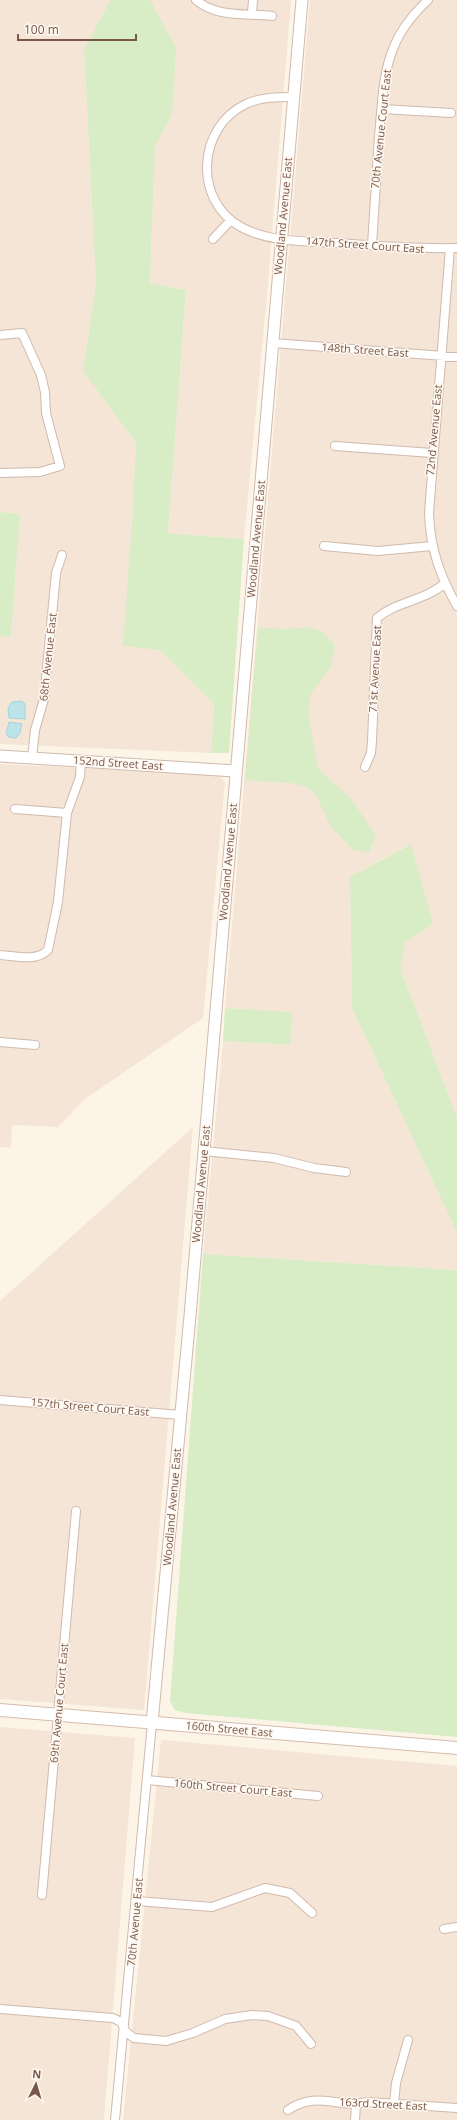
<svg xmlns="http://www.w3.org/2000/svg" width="457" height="2120" font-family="'Open Sans',sans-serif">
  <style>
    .residential { fill: #f5e5d6 }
    .green { fill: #d8ecc6 }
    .water { fill: #bce4e8; stroke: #a1d5da }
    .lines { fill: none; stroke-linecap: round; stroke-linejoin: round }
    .minor-casing { stroke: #d0baad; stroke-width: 10 }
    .tertiary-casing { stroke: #d0baad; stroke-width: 13 }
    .secondary-casing { stroke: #d6bcad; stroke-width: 14 }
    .minor { stroke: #fff; stroke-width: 8 }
    .tertiary { stroke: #fff; stroke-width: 11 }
    .secondary { stroke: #fff; stroke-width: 12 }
    .labels { text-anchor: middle; stroke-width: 3; stroke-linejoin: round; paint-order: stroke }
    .street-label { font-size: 11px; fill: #79584b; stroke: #fff8f0 }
  </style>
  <rect width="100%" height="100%" fill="#fdf4e8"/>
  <!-- residential -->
  <path class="residential" d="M0 0H110L84 50 96 283 83 371 136 443 132 523 160 650 214 704 211 753 0 744V636H11L20 514 0 512Z
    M150 0H291L267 295 244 539 168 533 186 290 150 283 155 145 172 115Z
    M310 0H457V1118L401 970 410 844 350 877 352 1008 457 1233V1270L203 1254 223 1041 290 1045 291 1012 225 1008Z
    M0 764 218 775 225 782 203 1018 85 1099 58 1127 12 1125 11 1148 0 1147Z
    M193 1127 144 1710 0 1699V1301Z
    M0 1727 135 1738 104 2120H0Z
    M161 1740 457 1766V2120H123Z"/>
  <!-- green -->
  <path class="green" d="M110 0H150L176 48 172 115 155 146 150 283 186 290 168 533 244 539 229 753H211L214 704 160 650 123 646 132 523 136 443 83 371 96 283 84 50Z
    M0 512 20 514 11 637 0 636Z
    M309 627 321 631 335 645 330 668 311 693 308 712 318 768 352 800 376 836 369 852 353 850 331 827 316 795 307 787 291 783 245 780 258 628 286 629Z
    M411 844 433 924 404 943 401 970 457 1118V1233L352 1008 350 877Z
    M225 1008 292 1012 290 1045 223 1041Z
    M203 1254 457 1270V1737L185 1713 175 1710 170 1701Z"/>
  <!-- water -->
  <path class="water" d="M12 702 22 701 25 704V719L9 718 8 708Z
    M9 722 22 724 20 733 16 738 9 737 6 734Z"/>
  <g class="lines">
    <!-- minor casing -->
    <g class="minor-casing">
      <path id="minor" d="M196 0C217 18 246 13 272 16
        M252 13 253 0
        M294 97C277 97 261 97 246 104 197 127 193 201 241 227 270 243 307 241 339 243 378 246 417 249 457 248
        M382 109 451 113
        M213 239 231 220
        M372 245C374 209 377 172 379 136 382 107 382 76 393 49 400 30 413 14 428 0
        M450 248 429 513C430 548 440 576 457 606
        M0 335 22 333 41 375 45 392 46 413 60 466 40 472 0 473
        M273 343 457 357
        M335 446 432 453
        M324 546 378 551 432 546
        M32 758 35 730 44 699 56 573 62 555
        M365 767 371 753 372 741 377 618C397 601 425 601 445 583
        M15 809 67 813
        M0 955C16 956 36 962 48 950L58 902 67 813 80 777 81 761
        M0 1042 35 1045
        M204 1151 274 1158 314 1168 346 1172
        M0 1400 180 1415
        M147 1780 318 1796
        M42 1895 76 1511
        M137 1901 212 1907 265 1888 290 1893 312 1913
        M444 1929 457 1927
        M0 2009 113 2018 121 2022 126 2032 134 2038 166 2041 193 2033 225 2019 252 2015 268 2016 296 2026 311 2044
        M394 2103 396 2083 408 2040
        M288 2110C318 2090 337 2109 368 2102L457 2108
        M115 2120 152 1723
        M355 2120 356 2104"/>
    </g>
    <!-- tertiary casing -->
    <g class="tertiary-casing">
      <path id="tertiary" d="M0 756 235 771
        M152 1723 190 1316 302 0"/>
    </g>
    <!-- secondary casing -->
    <g class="secondary-casing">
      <path id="secondary" d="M0 1710 457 1748"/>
    </g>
    <!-- minor -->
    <use href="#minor" class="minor"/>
    <!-- tertiary -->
    <use href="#tertiary" class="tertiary"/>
    <!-- secondary -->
    <use href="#secondary" class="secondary"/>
  </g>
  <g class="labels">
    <!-- street labels -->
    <g class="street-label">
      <text transform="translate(381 129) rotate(-84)" y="4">70th Avenue Court East</text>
      <text transform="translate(283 216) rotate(-85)" y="4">Woodland Avenue East</text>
      <text transform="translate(365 245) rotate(4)" y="4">147th Street Court East</text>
      <text transform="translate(365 350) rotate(4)" y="4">148th Street East</text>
      <text transform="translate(434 430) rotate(-85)" y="4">72nd Avenue East</text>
      <text transform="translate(256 539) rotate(-85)" y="4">Woodland Avenue East</text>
      <text transform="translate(48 657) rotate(-84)" y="4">68th Avenue East</text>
      <text transform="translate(375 669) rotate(-87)" y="4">71st Avenue East</text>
      <text transform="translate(118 763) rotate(4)" y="4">152nd Street East</text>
      <text transform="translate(228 862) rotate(-85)" y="4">Woodland Avenue East</text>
      <text transform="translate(201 1184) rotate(-85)" y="4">Woodland Avenue East</text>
      <text transform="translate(90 1407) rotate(5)" y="4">157th Street Court East</text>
      <text transform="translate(172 1507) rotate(-85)" y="4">Woodland Avenue East</text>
      <text transform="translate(59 1703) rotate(-85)" y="4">69th Avenue Court East</text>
      <text transform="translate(229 1729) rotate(5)" y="4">160th Street East</text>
      <text transform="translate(233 1788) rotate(5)" y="4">160th Street Court East</text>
      <text transform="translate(135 1922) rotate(-85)" y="4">70th Avenue East</text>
      <text transform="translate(383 2104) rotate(3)" y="4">163rd Street East</text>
    </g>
  </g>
  <!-- north arrow -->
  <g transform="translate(36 2084) rotate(5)" stroke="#fff8f0" stroke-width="3" paint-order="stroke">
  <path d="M0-3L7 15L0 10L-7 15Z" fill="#79584b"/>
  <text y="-6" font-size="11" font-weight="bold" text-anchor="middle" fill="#79584b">N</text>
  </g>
  <!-- scale -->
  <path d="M18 34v6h118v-6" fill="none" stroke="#79584b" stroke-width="2"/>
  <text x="24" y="34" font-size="12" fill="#79584b" stroke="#fff8f0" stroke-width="3" paint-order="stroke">100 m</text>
</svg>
